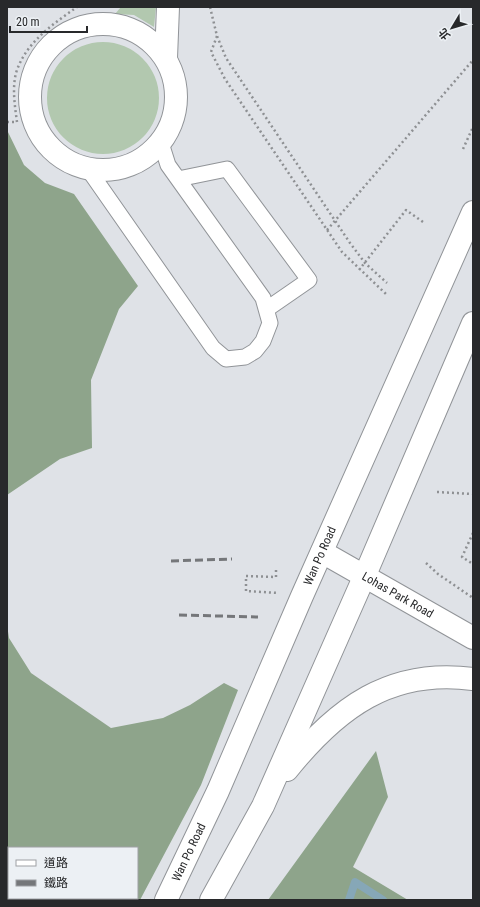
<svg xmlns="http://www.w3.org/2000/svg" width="480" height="907" font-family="'Roboto Condensed','Noto Sans TC',sans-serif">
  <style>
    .green { fill: #b2c8af }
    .forest { fill: #8ea48b; fill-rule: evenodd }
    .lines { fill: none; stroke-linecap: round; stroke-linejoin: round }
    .stream { stroke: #86a7b7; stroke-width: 8 }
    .service-casing { stroke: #919498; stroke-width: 17 }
    .minor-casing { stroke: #919498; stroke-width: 24 }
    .secondary-casing { stroke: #919498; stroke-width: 24 }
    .path { stroke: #8e9093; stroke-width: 2.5; stroke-dasharray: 2 3; stroke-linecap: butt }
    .service { stroke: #fff; stroke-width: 15 }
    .minor { stroke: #fff; stroke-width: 22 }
    .secondary { stroke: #fff; stroke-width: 22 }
    .rail { stroke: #75777a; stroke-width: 3; stroke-dasharray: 8 4; stroke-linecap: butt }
    .labels { text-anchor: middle; stroke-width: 3; stroke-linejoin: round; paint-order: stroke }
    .street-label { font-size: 12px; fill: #28292b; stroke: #ecf0f4 }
  </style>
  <rect width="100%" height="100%" fill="#dfe2e7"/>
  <!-- green -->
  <path class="green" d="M121 7H156L154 27 134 15 115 14Z
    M47 98a56 56 0 1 1 112 0a56 56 0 1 1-112 0Z"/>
  <!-- forest -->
  <path class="forest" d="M7 130 24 165 45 183 74 194 138 286 119 309 91 380 92 448 60 459 7 495Z
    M7 625 9 638 31 673 111 728 163 718 190 705 224 683 238 690 201 785 140 900H7ZM9 848H137V898H9Z
    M376 751 388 797 353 867 408 900H268Z"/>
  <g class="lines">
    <!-- stream -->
    <path class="stream" d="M349 900 355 882 383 900"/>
    <!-- service casing -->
    <g class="service-casing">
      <path id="service" d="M88 169 213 348 226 359 245 357 255 351 263 341 270 323 263 298 168 165 161 143
        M178 179 227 169 309 280 267 309"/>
    </g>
    <!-- minor casing -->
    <g class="minor-casing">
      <g id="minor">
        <circle cx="103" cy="97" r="73"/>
        <path d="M166 58 168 7"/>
        <path id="s1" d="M322 552 473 638"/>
      </g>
    </g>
    <!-- secondary casing -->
    <g class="secondary-casing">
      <g id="secondary">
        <path d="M287 770C337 708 390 668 473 679"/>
        <path id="s2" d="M166 900 218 791 302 596 473 212"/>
        <path d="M211 900 263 806 365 575 473 323"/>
      </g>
    </g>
    <!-- path -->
    <path class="path" d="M210 7 217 36 226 58 350 243 365 263 387 283
      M217 36 211 52 225 79 342 252 386 294
      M7 122H17C15 107 12 89 16 73 25 43 53 24 77 7
      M463 149 473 127
      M327 230 473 60
      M359 270 406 210 423 222
      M437 492 473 494
      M473 533 462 557 473 564
      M426 563 438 574 473 598
      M276 570V577L246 576V591L278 593"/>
    <!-- service -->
    <use href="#service" class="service"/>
    <!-- minor -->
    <use href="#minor" class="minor"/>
    <!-- secondary -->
    <use href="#secondary" class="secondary"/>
    <!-- rail -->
    <path class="rail" d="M171 561 232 559
      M179 615 258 617"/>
  </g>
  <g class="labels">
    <!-- street labels -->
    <g class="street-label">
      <text dy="4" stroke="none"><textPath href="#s2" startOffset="377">Wan Po Road</textPath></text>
      <text dy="4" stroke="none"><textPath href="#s1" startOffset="87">Lohas Park Road</textPath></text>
      <text dy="4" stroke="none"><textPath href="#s2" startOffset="53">Wan Po Road</textPath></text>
    </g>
  </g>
  <!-- border -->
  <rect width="480" height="907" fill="none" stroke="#28292b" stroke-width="16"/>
  <!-- legend -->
  <rect x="8" y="847" width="130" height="52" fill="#ecf0f4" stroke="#9ea0a4"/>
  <rect x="16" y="860" width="20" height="6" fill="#ffffff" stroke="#9ea0a4"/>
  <text x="44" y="867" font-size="12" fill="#28292b">道路</text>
  <rect x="16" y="880" width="20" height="6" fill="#75777a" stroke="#9ea0a4"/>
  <text x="44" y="887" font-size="12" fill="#28292b">鐵路</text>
  <!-- north arrow -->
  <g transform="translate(452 28) rotate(232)" stroke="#ecf0f4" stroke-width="3" paint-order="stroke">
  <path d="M0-3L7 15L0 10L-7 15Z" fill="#28292b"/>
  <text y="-6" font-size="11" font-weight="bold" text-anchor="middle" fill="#28292b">北</text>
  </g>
  <!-- scale -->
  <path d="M10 26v6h77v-6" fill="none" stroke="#28292b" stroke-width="2"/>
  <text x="16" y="26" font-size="12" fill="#28292b" stroke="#ecf0f4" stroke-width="3" paint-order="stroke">20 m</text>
</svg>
